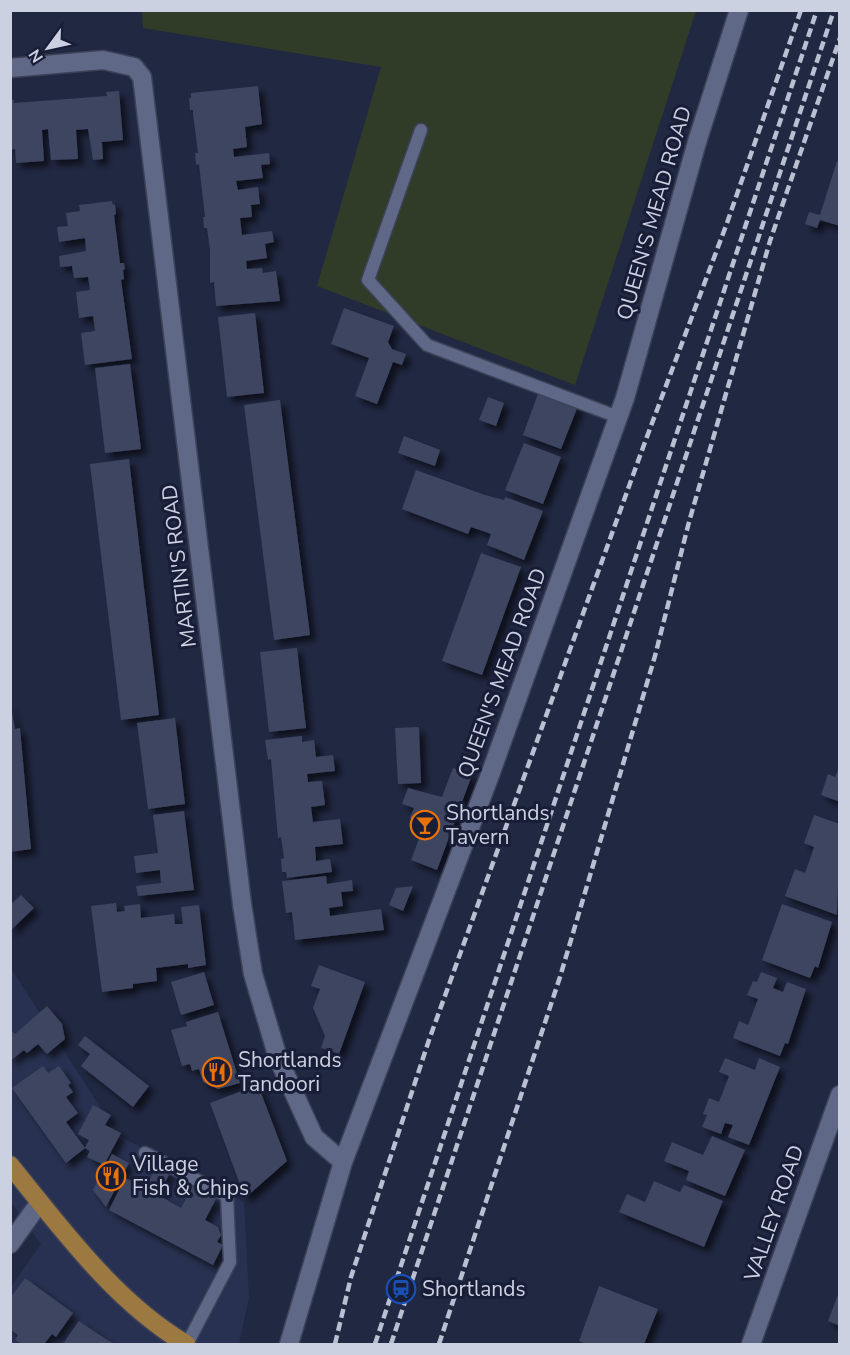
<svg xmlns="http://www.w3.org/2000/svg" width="850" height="1355" font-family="'Nunito Sans',sans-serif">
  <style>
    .built { fill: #283151 }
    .green { fill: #313c28 }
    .building { fill: #3d4561; filter: url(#shadow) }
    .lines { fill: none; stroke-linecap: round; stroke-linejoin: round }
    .lane-casing { stroke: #3d4258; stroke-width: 15 }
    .street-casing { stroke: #3d4258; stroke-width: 21 }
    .secondary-casing { stroke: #3d4258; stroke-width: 21 }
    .primary-casing { stroke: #3d4258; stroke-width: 21 }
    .lane { stroke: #5f6886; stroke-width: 12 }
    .street { stroke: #5f6886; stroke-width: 18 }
    .secondary { stroke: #5f6886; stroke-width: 18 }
    .primary { stroke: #9c7941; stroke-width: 18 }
    .rail { stroke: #babfd1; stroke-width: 4.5; stroke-dasharray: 9 4.5; stroke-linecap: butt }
    .labels { text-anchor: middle; stroke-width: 6; stroke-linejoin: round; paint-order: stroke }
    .street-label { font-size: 21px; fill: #ccd1e2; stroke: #181e37 }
    .poi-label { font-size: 21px; fill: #ccd1e2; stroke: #181e37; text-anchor: start }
  </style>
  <defs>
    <filter id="shadow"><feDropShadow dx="5.5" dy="5.5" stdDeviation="3" flood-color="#0009"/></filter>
  </defs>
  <rect width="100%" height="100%" fill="#212842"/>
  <!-- built -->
  <path class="built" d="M10 967 118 1135 244 1202 249 1298 239 1344H11V1287L41 1244 11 1202Z"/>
  <!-- green -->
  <path class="green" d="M142 11H696L575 385 317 286 381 67 143 28Z"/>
  <!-- building -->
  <path class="building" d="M258 86 262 124 245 127 247 147 233 149 234 157 269 153 270 164 261 165 263 178 236 181 238 190 258 187 260 204 251 205 252 217 240 218 242 235 272 231 274 242 265 244 267 258 246 261 247 269 262 268 263 273 276 271 280 301 216 306 214 282 210 283V250L207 228H204L203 217H205L199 164 196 165 195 153H198L193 114V110H190L189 98H191V93Z
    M119 91 123 140 102 142 103 159 93 160 88 129 76 130 78 159 51 160 48 129 42 130 44 161 16 163 15 149 10 150V100H14V103L107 96 106 92Z
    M837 161 840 162V226L820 220 817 228 805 224 809 212 820 215Z
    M112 201 113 205 115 204 116 214 114 215 120 263H124L125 269 123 270 124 279 121 280 132 359 85 365 81 333 95 331 94 322 93 316 79 318 76 292 90 290 88 277 74 278 72 266 60 267 59 256 86 251 85 238 59 242 57 227 68 226 66 213 80 211 79 205Z
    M344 308 394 326 388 342 392 349 406 354 402 365 393 362 377 404 355 396 369 358 331 344Z
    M255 313 264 393 227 397 218 317Z
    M130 364 141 449 105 453 95 368Z
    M539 391 578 406 561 449 523 435Z
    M488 397 504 403 496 426 479 420Z
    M280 400 310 635 274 640 244 405Z
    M404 436 440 450 435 466 398 453Z
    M524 443 561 457 543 504 505 490Z
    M129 459 159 715 121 720 90 464Z
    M416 470 485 495 504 500 505 497 543 511 524 560 487 545 491 534 471 527 468 534 402 509Z
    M481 553 521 567 482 675 442 661Z
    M297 648 306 728 269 732 260 652Z
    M10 701 15 729 20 728 31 849 10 852Z
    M175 718 185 804 148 809 137 723Z
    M419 727 421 783 398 784 395 728Z
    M302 736V742L314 740 316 757 333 755 335 771 307 774 308 782 322 781 325 805 311 807 313 822 340 819 343 844 315 847 316 861 330 859 332 872 287 878 286 872H282L281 859 284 858 281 837 278 838 271 759 268 760 265 740Z
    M840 765V802L821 795 828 774 835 777Z
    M453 768 472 775 437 870 411 860 425 823 410 818 414 808 402 804 408 788 442 797Z
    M184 811 194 890 138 896 136 886 161 883 160 870 136 873 134 856 158 853 153 815Z
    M814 815 840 824 837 915 785 896 795 869 805 873 811 856 814 847 804 843Z
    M326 876 327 884 352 880 353 891 341 892 343 906 329 908 330 916 381 909 384 930 295 940 292 912 286 913 282 881Z
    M413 886 403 911 389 905 396 888Z
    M21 895 34 908 10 931V905Z
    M116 903 117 912 125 911 124 906 140 904 141 918 174 914 175 924H183L181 907 199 905 206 965 188 968V964L156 968 157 981 133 984V988L102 992 91 906Z
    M782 904 832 922 818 968 815 966 810 978 762 960Z
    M319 965 365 982 339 1054 321 1048 325 1036 313 1008 320 989 311 986Z
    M204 972 214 1005 181 1015 171 982Z
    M761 972 777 978 773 988 783 992 787 982 806 989 788 1044 785 1043 780 1056 733 1038 739 1021 748 1025 758 999 747 995 753 981 757 982Z
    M47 1006 62 1024 65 1039 47 1054 38 1044 27 1053 24 1050 10 1061V1029L15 1034Z
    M218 1012 240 1083 218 1089 203 1082 199 1069 192 1071 190 1064 182 1066 171 1030 187 1026 186 1022Z
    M85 1036 149 1086 133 1107 81 1066 90 1054 78 1045Z
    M725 1058 755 1070 759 1058 780 1067 749 1145 728 1137 733 1125 725 1123 721 1134 702 1127 707 1115 703 1114 709 1098 719 1102 729 1076 719 1072Z
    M43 1066 48 1073 59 1066 71 1083 68 1085 73 1092 66 1097 78 1113 66 1122 85 1148 66 1163 12 1088Z
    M258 1085 287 1161 245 1198 210 1103Z
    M93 1105 111 1115 105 1125 121 1133 104 1165 87 1157 90 1151 85 1148 89 1140 78 1134Z
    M712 1136 745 1150 725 1196 686 1180 689 1171 664 1161 672 1142 703 1155Z
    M112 1154 129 1163 106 1207 93 1190Z
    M157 1166 170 1173 158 1195 181 1208 193 1186 216 1199 205 1220 218 1227 221 1235 217 1242 223 1245 213 1265 109 1210 125 1178 145 1188Z
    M654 1181 680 1192 684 1185 723 1201 704 1247 619 1212 627 1194 645 1202Z
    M25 1278 73 1313 56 1337 52 1334 44 1344H22L15 1340 18 1335 10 1329V1298Z
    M599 1286 658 1309 644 1344H586L579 1341Z
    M839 1292H840V1326L828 1321Z
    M79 1321 95 1332 114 1344H63Z"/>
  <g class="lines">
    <!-- lane casing -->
    <g class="lane-casing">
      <path id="lane" d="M421 130 368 280 427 345 618 417
        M145 1153 227 1196 230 1262 187 1344"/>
    </g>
    <!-- street casing -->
    <g class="street-casing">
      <path id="street" d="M10 68 103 60 134 67 142 77 242 904 253 974 278 1058 314 1137 343 1162
        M10 1244 40 1202
        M289 1344 343 1162 490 775 625 398 697 142 739 10"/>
    </g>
    <!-- secondary casing -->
    <g class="secondary-casing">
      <path id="secondary" d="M751 1344 840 1095"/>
    </g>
    <!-- primary casing -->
    <g class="primary-casing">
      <path id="primary" d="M10 1165C62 1229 115 1302 186 1344"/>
    </g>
    <!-- lane -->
    <use href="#lane" class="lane"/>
    <!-- street -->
    <use href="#street" class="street"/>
    <!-- secondary -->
    <use href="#secondary" class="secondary"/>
    <!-- primary -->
    <use href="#primary" class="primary"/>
    <!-- rail -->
    <path class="rail" d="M335 1344 351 1277 429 1040 645 442 727 223 801 10
      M375 1344 817 10
      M391 1344 834 10
      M439 1344 560 977 655 656 689 522 770 241 840 38"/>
  </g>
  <!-- icons -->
  <defs>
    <g id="bar-ring" transform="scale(1.5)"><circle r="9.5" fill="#181e37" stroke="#e8710a" stroke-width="1.5"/><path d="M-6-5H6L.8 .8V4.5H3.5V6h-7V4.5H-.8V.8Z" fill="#e8710a"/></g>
    <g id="restaurant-ring" transform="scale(1.5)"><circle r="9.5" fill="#181e37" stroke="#e8710a" stroke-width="1.5"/><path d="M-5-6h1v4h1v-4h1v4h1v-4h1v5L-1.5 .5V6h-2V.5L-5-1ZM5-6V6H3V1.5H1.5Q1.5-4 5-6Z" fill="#e8710a"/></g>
    <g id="station-ring" transform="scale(1.5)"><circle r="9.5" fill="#181e37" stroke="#1a4fb4" stroke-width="1.5"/><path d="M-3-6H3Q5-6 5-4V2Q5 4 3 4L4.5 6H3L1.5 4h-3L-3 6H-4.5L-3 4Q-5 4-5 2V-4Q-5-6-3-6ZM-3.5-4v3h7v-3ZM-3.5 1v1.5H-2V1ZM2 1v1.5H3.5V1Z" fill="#1a4fb4"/></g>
  </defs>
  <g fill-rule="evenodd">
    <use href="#bar-ring" x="425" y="825"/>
    <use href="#restaurant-ring" x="217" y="1072"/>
    <use href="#restaurant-ring" x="111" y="1176"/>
    <use href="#station-ring" x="401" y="1289"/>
  </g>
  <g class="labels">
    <!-- street labels -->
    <g class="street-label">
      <text transform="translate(654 213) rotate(-74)" y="7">QUEEN'S MEAD ROAD</text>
      <text transform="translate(179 566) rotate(-97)" y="7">MARTIN'S ROAD</text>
      <text transform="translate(502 673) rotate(-70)" y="7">QUEEN'S MEAD ROAD</text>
      <text transform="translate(774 1213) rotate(-71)" y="7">VALLEY ROAD</text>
    </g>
    <!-- poi labels -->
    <g class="poi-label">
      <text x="446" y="820">Shortlands<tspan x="446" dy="24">Tavern</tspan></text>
      <text x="238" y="1067">Shortlands<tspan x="238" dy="24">Tandoori</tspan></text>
      <text x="132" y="1171">Village<tspan x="132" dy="24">Fish &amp; Chips</tspan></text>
      <text x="422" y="1296">Shortlands</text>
    </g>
  </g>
  <!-- border -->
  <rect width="850" height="1355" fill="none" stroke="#ccd1e2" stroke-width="24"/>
  <!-- north arrow -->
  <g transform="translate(48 48) rotate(237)" stroke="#181e37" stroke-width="4.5" paint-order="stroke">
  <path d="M0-4.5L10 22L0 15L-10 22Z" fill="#ccd1e2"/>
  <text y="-9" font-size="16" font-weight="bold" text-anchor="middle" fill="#ccd1e2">N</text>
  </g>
</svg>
